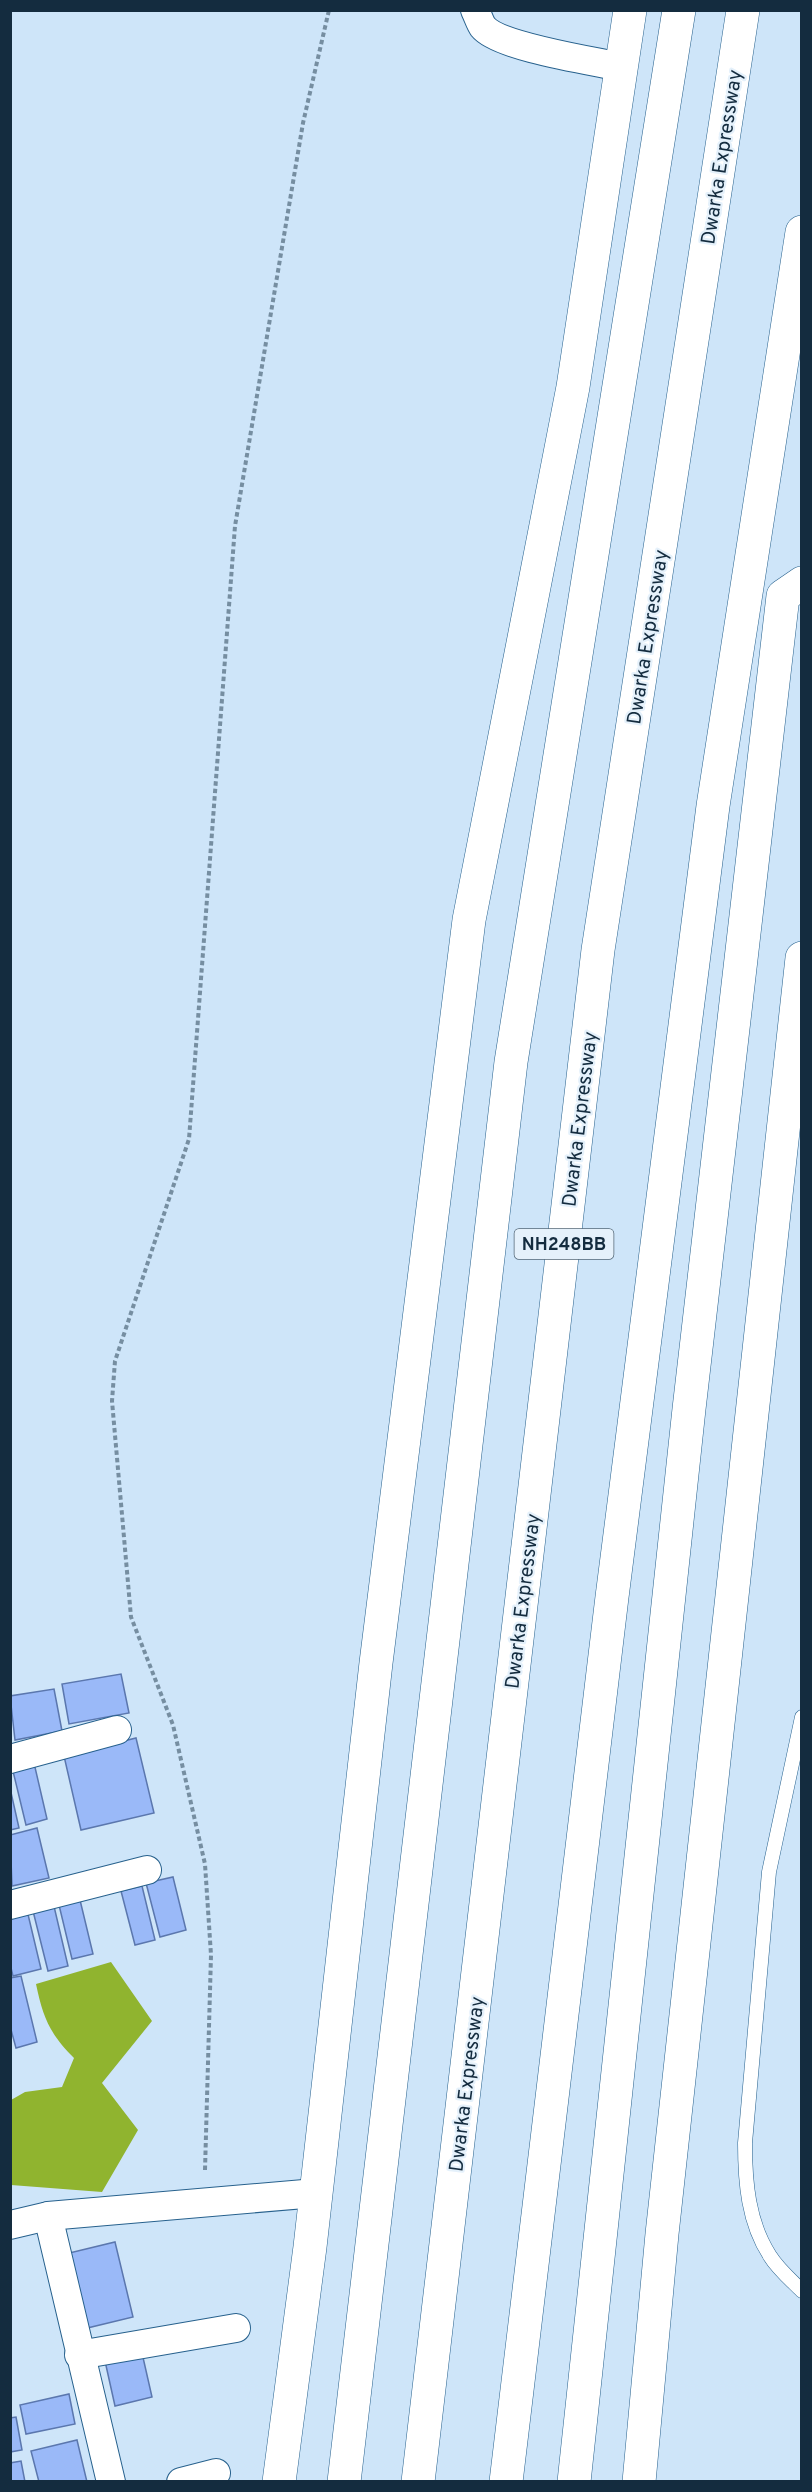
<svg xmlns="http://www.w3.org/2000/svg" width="812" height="2492" font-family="Overpass,sans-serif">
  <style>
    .water { fill: #90b42f }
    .building { fill: #9ab9f8; stroke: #5b77ae; stroke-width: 1.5 }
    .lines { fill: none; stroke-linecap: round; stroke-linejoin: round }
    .service-casing { stroke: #27618d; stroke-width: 15 }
    .minor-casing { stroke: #27618d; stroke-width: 30 }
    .tertiary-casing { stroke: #27618d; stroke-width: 34 }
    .secondary-casing { stroke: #27618d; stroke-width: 34 }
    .trunk-casing { stroke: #27618d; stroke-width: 34 }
    .path { stroke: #768ea1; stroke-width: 4; stroke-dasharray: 4.5 3; stroke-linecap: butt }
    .service { stroke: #fff; stroke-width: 14 }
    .minor { stroke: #fff; stroke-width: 28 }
    .tertiary { stroke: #fff; stroke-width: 33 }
    .secondary { stroke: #fff; stroke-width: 33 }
    .trunk { stroke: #fff; stroke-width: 33 }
    .labels { text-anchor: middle; stroke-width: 4.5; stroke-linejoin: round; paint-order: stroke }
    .shield { fill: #e5f1fb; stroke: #536777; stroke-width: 1.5 }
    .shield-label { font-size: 18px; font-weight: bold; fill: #142c3f }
    .street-label { font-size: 20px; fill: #142c3f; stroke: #e5f1fb }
  </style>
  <rect width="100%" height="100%" fill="#cee5f9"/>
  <!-- water -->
  <path class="water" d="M111,1962L152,2021L102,2083L138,2130L102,2192L11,2185V2100L25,2092L62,2087L74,2058C50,2034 43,2018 36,1984Z"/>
  <!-- building -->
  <g class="building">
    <polygon points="121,1674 129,1713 69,1724 62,1684"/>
    <polygon points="54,1689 62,1731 15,1740 10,1696"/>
    <polygon points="136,1738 154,1813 81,1830 64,1756"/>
    <polygon points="34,1763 47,1819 26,1825 12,1767"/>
    <polygon points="10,1788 19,1828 10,1830"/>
    <polygon points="37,1828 49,1878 12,1886 10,1835"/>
    <polygon points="173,1877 186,1930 160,1937 146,1883"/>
    <polygon points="142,1886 155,1940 135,1945 121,1891"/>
    <polygon points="80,1900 93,1954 72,1959 59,1905"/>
    <polygon points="53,1902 68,1966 48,1971 32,1907"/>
    <polygon points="26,1906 41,1969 13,1976 10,1964 10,1910"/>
    <polygon points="21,1976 37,2042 16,2048 10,2026 10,1978"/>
    <polygon points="115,2242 133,2317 79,2330 61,2255"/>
    <polygon points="142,2353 152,2397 115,2406 105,2361"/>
    <polygon points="69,2394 75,2424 26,2434 20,2405"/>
    <polygon points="16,2417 22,2450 10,2452 10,2418"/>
    <polygon points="77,2440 87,2482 39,2482 31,2451"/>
    <polygon points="21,2461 25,2482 10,2482 10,2463"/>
  </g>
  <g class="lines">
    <defs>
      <path id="service" d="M802,1717L769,1872L745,2143C745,2182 748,2222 770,2256C778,2269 791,2280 802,2291"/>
      <g id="minor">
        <path d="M475,10C478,16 480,23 483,27C499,47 594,61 621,67"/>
        <polyline points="10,1759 117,1730"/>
        <polyline points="10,1905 147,1870"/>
        <polyline points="48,2216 111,2482"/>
        <polyline points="10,2225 48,2216 316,2193"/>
        <polyline points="79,2355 236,2328"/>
        <polyline points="181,2482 216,2473"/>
      </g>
      <g id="tertiary">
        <polyline points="279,2482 310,2247 376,1663 469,920 573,387 630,10"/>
        <polyline points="639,2482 662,2234 802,958"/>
      </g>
      <g id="secondary">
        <polyline points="344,2482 511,1062 679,10"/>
        <polyline points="574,2482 689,1409 783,596 802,583"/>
      </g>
      <g id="trunk">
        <polyline points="418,2482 598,950 743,10"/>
        <polyline points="506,2482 612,1597 713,806 802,232"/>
      </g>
    </defs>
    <!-- service casing -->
    <use href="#service" class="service-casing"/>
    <!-- minor casing -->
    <use href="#minor" class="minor-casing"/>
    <!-- tertiary casing -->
    <use href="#tertiary" class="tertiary-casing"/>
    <!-- secondary casing -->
    <use href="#secondary" class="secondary-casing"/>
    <!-- trunk casing -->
    <use href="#trunk" class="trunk-casing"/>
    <!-- path -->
    <polyline class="path" points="205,2170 211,1955 205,1864 173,1725 131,1617 112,1401 115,1361 189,1139 235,526 303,123 329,10"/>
    <!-- service -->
    <use href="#service" class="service"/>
    <!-- minor -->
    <use href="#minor" class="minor"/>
    <!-- tertiary -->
    <use href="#tertiary" class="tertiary"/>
    <!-- secondary -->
    <use href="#secondary" class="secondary"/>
    <!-- trunk -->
    <use href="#trunk" class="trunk"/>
  </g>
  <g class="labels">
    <!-- shield labels -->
    <rect class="shield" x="514.5" y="1229" width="99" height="30" rx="4.5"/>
    <g class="shield-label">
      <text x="564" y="1250">NH248BB</text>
    </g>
    <!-- street labels -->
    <g class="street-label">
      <text transform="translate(721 157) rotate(-81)" y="7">Dwarka Expressway</text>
      <text transform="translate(647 637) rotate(-81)" y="7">Dwarka Expressway</text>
      <text transform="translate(579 1119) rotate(-83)" y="7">Dwarka Expressway</text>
      <text transform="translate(522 1601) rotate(-83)" y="7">Dwarka Expressway</text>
      <text transform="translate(466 2084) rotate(-83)" y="7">Dwarka Expressway</text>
    </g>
  </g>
  <!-- border -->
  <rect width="812" height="2492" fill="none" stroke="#142c3f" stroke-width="24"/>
</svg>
